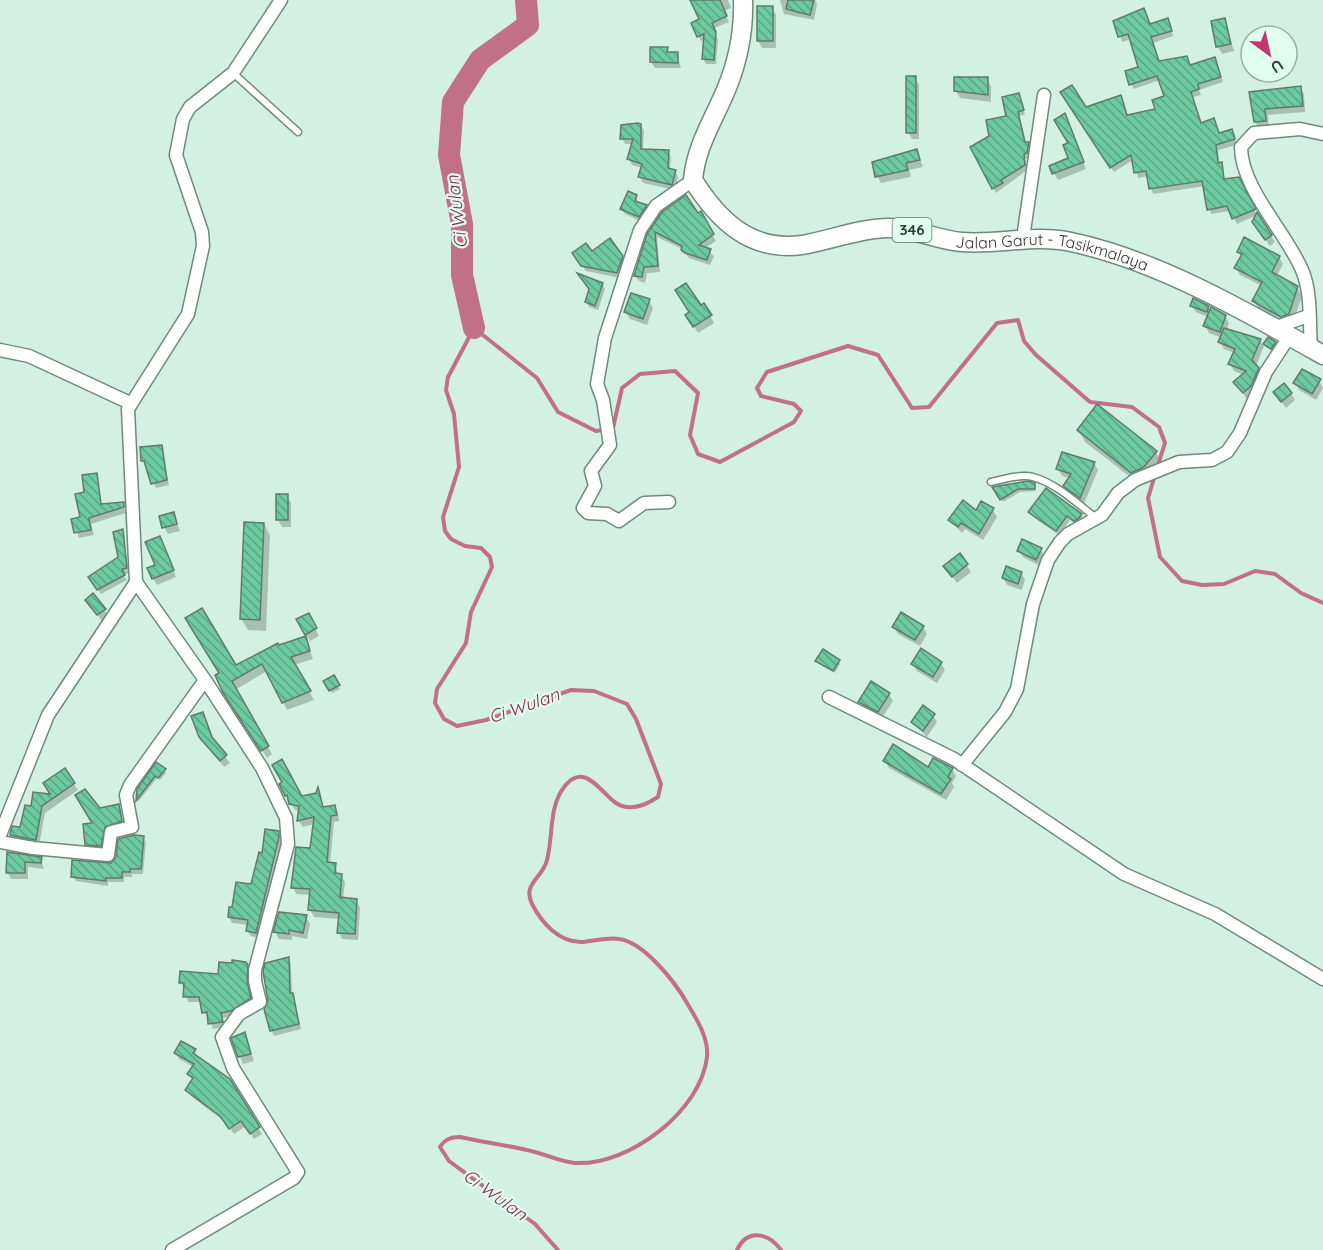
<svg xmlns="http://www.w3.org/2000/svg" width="1323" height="1250" font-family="Quicksand,sans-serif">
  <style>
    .shadow { fill: #0003 }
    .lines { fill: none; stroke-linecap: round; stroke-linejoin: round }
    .stream { stroke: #c26f89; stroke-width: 4 }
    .river { stroke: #c26f89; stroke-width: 22 }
    .building { fill: url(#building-back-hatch); stroke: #607b6e; stroke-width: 1.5 }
    .lane-casing { stroke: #6f8a7d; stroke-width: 9 }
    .street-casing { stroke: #6f8a7d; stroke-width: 15 }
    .primary-casing { stroke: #6f8a7d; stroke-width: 21 }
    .lane { stroke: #fff; stroke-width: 6 }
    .street { stroke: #fff; stroke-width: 12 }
    .primary { stroke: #fff; stroke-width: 18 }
    .labels { text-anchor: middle; stroke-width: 4.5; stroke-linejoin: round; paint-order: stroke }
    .shield { fill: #e0feef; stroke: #63756c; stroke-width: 1.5 }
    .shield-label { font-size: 15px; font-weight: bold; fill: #2e3a34 }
    .street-label { font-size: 16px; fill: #2e3a34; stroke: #e0feef }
    .water-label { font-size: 18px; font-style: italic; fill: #8d2950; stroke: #e0feef }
  </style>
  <defs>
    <pattern id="building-back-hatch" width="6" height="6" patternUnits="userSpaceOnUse" patternTransform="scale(1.5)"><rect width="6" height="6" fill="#6ccaa1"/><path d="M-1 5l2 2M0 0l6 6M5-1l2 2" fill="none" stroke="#59a584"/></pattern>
  </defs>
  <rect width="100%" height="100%" fill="#d3f1e2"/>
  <!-- shadow -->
  <g class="shadow">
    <polygon points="692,0 728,0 731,8 724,11 729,22 714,28 718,40 716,64 706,64 703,59 705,40 701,41 693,24 701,20"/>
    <polygon points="780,0 815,0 817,4 814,20 784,14"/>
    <polygon points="772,8 776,15 776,48 762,48 758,41"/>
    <polygon points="1224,19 1234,51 1222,54 1218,47"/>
    <polygon points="1170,25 1173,36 1153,43 1159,62 1187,57 1191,67 1217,64 1223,82 1199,90 1201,95 1193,97 1201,124 1214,120 1219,134 1234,136 1237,145 1218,150 1220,164 1225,181 1238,178 1257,215 1237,224 1230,211 1211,214 1205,186 1153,194 1148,176 1138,178 1133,160 1114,172 1062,93 1085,109 1123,102 1128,117 1157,110 1166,97 1160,80 1134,89 1131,84 1140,68 1131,39 1122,42 1120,36 1150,26"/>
    <polygon points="667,49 669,54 677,54 681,68 655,68 651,62"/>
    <polygon points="915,78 919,85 919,139 912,139 908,132"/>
    <polygon points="987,79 991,86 991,102 960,98 956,91"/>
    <polygon points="1300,87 1304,94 1305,112 1268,115 1269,127 1259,128 1255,122 1251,93"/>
    <polygon points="1019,94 1025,115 1019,116 1026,144 1030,148 1029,157 1025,159 1027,170 996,193 972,148 991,137 1008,117"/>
    <polygon points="1065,115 1086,169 1058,180 1054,173 1070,159 1071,144"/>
    <polygon points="641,125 644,131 643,151 668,152 671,157 670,170 675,171 678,177 675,190 643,183 640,177 643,168 632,165 629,159 633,144 625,144 622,138"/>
    <polygon points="917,151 923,167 909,170 911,177 881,183 877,176"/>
    <polygon points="636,196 638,204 646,206 649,212 642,222 625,214 622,209"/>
    <polygon points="700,213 716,241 705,248 714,256 710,265 689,258 682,249 657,237 660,272 647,273 645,283 639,281 635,276 649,234"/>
    <polygon points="1258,230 1271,235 1275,242 1270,246"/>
    <polygon points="1238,252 1279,257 1283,264 1277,276 1297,287 1302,297 1293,321 1286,323 1258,308 1254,301 1262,286 1240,275 1236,268 1242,257"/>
    <polygon points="592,253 622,257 625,263 620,278 586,271 577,259"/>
    <polygon points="602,284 605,289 598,310 589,307 586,302 590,290"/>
    <polygon points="649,301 653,308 647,325 630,319 626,312"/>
    <polygon points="704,305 714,323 698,333 687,315"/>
    <polygon points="1192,305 1208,307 1210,311 1225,316 1229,323 1227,330 1260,340 1263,346 1265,344 1256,366 1261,375 1254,393 1247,399 1235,382 1244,375 1234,371 1230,364 1235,353 1224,349 1220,342 1222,338 1209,333 1205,325 1208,317 1196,312"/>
    <polygon points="1275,343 1279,350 1275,355 1265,344"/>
    <polygon points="1319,381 1323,388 1316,400 1299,390 1295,383"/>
    <polygon points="1291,393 1295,400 1286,408 1279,399"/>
    <polygon points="1079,431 1156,452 1162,463 1138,483 1085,442"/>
    <polygon points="161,447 169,485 156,488 143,461"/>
    <polygon points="1094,463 1098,470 1084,504 1069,493 1065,486 1070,478 1062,476 1058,469"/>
    <polygon points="96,475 102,506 123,504 126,513 91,524 94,535 79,538 73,520 81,518"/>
    <polygon points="1034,485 1036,491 1020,492 1003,502 995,488"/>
    <polygon points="287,496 291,503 291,527 282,527 278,520"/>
    <polygon points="993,510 997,517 983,540 965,529 962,533 950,520"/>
    <polygon points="1030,512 1081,515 1084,520 1077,526 1070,520 1059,535 1033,517"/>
    <polygon points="173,513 180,531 168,534 164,527"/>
    <polygon points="264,524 270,535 266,631 248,630 241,619"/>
    <polygon points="122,531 129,573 123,575 127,580 101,594 93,583 120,558"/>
    <polygon points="163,545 176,577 157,585 153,578"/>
    <polygon points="1040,549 1045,557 1040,566 1023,557 1019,550"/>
    <polygon points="960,555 971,572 957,583 945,567"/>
    <polygon points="1021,573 1025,580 1022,590 1007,585 1003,578"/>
    <polygon points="86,600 104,609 108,616 102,621"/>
    <polygon points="308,615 319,636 310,641 298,620"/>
    <polygon points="894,627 923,627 927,634 920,646 898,634"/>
    <polygon points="305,638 313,659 294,665 314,700 287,710 267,671 235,690 272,754 267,758 225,693 235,667 278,646"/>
    <polygon points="817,661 839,661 840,664 835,673"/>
    <polygon points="941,663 945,670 937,683 917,671 913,664"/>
    <polygon points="333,677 340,689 332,693 325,681"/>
    <polygon points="889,694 893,701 882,718 864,709 860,702"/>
    <polygon points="933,715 937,722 927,737 913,723"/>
    <polygon points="201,737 214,742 230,763 224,767"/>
    <polygon points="885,761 952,769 956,776 952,783 954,787 946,800 889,768"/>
    <polygon points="157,764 166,773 160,780 157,778 138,802 139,790"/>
    <polygon points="65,770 78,790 45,813 39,846 15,842 11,835 21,829 32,808 53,796"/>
    <polygon points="281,785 302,798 317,794 318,791 324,808 334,806 338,813 339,821 334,822 330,864 335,864 338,875 341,875 345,882 343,899 356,901 360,907 358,940 342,939 339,932 340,919 314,917 310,910 311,895 296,894 293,887 312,850 314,824 303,827 299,821 300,811 295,810"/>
    <polygon points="119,806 125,827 107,833 104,852 90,850 87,844 99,810"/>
    <polygon points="278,832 282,843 271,893 268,892 259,938 251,936 247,931 249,925 232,923 229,917 253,885"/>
    <polygon points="143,838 146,843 143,874 132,874 132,877 124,877 124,882 108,882 108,886 76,881 73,876 111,864"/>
    <polygon points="8,854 41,859 44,869 28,867 28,879 11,879 8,873"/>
    <polygon points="306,917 310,924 307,939 292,936 292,940 279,939 275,932"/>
    <polygon points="288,959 291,964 292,993 301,1029 274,1036 271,1030"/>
    <polygon points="245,963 250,972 249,988 253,1004 234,1016 223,1018 225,1027 213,1029 209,1018 204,1013 202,1002 188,1002 185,988 180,983 219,975"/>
    <polygon points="244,1034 254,1061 243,1064 233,1039"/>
    <polygon points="195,1050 197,1058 229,1080 262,1134 254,1139 246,1126 234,1134 225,1122 191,1096 187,1090 193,1080 189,1074 194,1067 179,1059 176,1053"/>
  </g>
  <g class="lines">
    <!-- stream -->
    <g class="stream">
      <polyline points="1155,475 1148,498 1160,557 1182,581 1202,585 1224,584 1255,571 1275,574 1301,593 1323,603"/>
      <path d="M558,1250L535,1224L449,1161L440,1147C445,1139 451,1137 460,1137C483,1142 505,1145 527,1150C543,1153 560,1162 575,1163C629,1166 701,1111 707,1057C709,1038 696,1018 687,1003C675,982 644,942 619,939C608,937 595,941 583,942C559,943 542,923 532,904C522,883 543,878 547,860C553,837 549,810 562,790C583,758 601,793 616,803C630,812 646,805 658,797L661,784L636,719L627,704L594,691L571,690L486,720L457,726L444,719L435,703L437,689L466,643L471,612L492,567L490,557L481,548L465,546L451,539L445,531L443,517L459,467L454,414L446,390L448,377L474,328L537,378L558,412L596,431L613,428L622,388L640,374L675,371L698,393L690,435L698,454L720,462L794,422L801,411L794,404L761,396L757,388L767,372L848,346L878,355L912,408L929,407L997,323L1018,320L1024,341L1036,355L1090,402L1132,407L1159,427L1165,443L1157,468"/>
      <path d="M737,1250C747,1228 769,1233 781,1250"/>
    </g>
    <!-- river -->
    <polyline class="river" points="474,328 462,275 462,224 449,155 453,102 480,60 528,25 526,0"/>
  </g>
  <!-- building -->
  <g class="building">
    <polygon points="690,0 720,0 727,16 712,23 716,32 714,60 702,59 704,34 697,37 691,23 699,19"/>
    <polygon points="788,0 814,0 810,15 786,9"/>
    <rect x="757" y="6" width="16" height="35"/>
    <polygon points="1144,8 1150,24 1168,18 1172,31 1151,37 1159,61 1187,56 1190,65 1215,57 1221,77 1198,84 1199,89 1191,92 1201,123 1214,118 1219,133 1232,129 1235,139 1216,145 1218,163 1222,162 1224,179 1239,177 1256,209 1232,219 1227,206 1207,210 1202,181 1149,189 1146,171 1134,173 1131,155 1110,168 1060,92 1072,85 1086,107 1121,95 1127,115 1155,109 1152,100 1164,96 1157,76 1129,85 1125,71 1138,67 1128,34 1118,37 1113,21"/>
    <polygon points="1225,18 1231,44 1216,47 1211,21"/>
    <polygon points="650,47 668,47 667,52 678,52 678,63 650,62"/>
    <rect x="906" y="76" width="10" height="57"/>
    <polygon points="954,77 988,77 988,95 954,91"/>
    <polygon points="1301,86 1303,106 1265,109 1266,121 1254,122 1249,92"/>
    <polygon points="1019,93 1024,110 1018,112 1025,142 1029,142 1027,153 1024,154 1025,165 1001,180 1003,183 992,189 970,147 989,136 986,120 1006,116 1002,97"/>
    <polygon points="1065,113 1084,162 1052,174 1049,166 1068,158 1063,145 1068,143 1054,120"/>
    <polygon points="638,123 641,124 641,149 669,150 668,168 676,170 672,185 638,177 642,164 627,159 633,139 620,139 621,125"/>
    <polygon points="917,149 920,160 906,163 908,170 875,177 872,162"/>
    <polygon points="628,191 637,195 635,201 647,205 639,217 620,209"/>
    <polygon points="686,195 698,213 701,211 714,234 699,245 711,249 707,260 685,253 681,250 682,246 655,232 658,266 644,267 642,277 634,276 647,234 662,212"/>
    <polygon points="1257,212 1272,235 1265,240 1252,222"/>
    <polygon points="1244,237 1280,256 1272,272 1298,286 1289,314 1281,317 1252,301 1262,282 1234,268 1242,254 1237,252"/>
    <polygon points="610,238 623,256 617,273 581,266 572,253 586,243 592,251"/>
    <polygon points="577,273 603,283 595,306 585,302 589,289"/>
    <polygon points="686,283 701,305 704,303 712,315 693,327 685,315 689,312 675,290"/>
    <polygon points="631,293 650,299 643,319 624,312"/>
    <polygon points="1193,298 1209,306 1207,312 1190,306"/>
    <polygon points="1211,307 1226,315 1220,332 1203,326"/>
    <polygon points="1224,328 1261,339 1252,360 1259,368 1251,386 1243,393 1233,382 1246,371 1228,364 1235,349 1218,342"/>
    <polygon points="1268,337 1276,342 1271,349 1263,344"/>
    <polygon points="1302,369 1321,379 1312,394 1293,383"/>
    <polygon points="1284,383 1292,393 1281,402 1273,392"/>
    <polygon points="1097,404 1157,451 1144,467 1131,473 1077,430"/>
    <polygon points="162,445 167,480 151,484 144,461 141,461 140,447"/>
    <polygon points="1062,452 1095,462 1080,498 1063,486 1071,474 1056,469"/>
    <polygon points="97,473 101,504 124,502 124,507 89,518 91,530 74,533 71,519 80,517 75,494 84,492 82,475"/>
    <polygon points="1028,481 1035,483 1035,489 1018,489 1000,500 992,487"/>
    <polygon points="1046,488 1082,514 1079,518 1074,521 1067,516 1056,531 1028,512"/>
    <rect x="276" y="494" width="12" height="26"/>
    <polygon points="963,500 976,510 981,501 994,508 979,534 961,523 958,527 948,520"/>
    <polygon points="174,512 177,524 162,528 159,516"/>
    <polygon points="244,522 264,523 260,620 240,619"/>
    <polygon points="123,529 127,568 122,569 125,575 97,590 88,577 118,557 113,532"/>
    <polygon points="160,536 174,570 152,579 147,568 155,565 145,542"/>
    <polygon points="1022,539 1042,548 1036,560 1017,551"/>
    <polygon points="960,553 968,564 952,577 943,566"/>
    <polygon points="1006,566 1022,572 1018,584 1002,578"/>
    <polygon points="93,593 106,609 97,615 85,600"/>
    <polygon points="202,608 236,665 278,643 279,645 306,636 310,651 291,657 311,691 282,703 262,664 232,681 269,746 261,751 223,693 215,675 219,673 185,618"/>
    <polygon points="901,612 924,626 915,640 892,627"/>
    <polygon points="309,613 317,628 305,635 296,619"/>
    <polygon points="921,648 942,662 933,677 911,664"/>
    <polygon points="823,649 840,660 833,671 815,661"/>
    <polygon points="334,675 340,685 329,691 323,681"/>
    <polygon points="871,681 890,693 878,712 858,702"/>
    <polygon points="923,705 935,714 923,731 911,722"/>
    <polygon points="203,712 212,737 227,755 220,761 199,737 191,716"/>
    <polygon points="893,744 928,767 933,758 953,768 948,777 951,779 941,794 883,761"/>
    <polygon points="282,759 302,796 316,793 318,787 323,807 335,805 337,815 331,816 327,862 336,863 335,873 342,874 340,897 357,899 355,934 337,933 339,913 308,910 310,889 291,888 296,847 310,848 314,817 297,821 299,806 289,804 287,795 285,796 279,784 282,782 272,765"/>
    <polygon points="156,762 166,769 158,778 155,776 136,801 137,789"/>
    <polygon points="65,768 75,783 42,806 36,840 10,835 12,826 20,827 25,805 31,806 33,792 50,794 43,783"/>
    <polygon points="85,789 100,808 119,804 122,821 105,827 101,846 85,845 83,824 92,823 75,795"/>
    <polygon points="265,829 279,831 279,837 256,933 246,931 248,920 228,917 229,907 232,907 236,882 251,884 259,852 262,853"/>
    <polygon points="134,835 144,836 141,869 130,869 130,872 122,872 122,878 106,878 106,881 71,877 72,860 111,863 116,857 118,839"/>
    <polygon points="7,852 42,857 41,863 25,862 25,873 6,873"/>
    <polygon points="279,912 307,915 303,933 289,930 289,934 273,932"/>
    <polygon points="289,957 290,993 293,993 299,1024 270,1031 264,1009 268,1001 263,971 265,963"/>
    <polygon points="232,960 246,962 248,965 247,981 251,998 231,1011 221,1013 223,1022 208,1024 207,1012 202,1013 199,997 183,997 184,983 179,983 180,971 218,974 219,962 232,963"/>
    <polygon points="245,1032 251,1054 238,1057 231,1038"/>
    <polygon points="181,1041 196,1049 193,1053 230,1079 260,1127 250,1134 241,1121 229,1129 220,1116 185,1090 193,1078 187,1074 194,1064 174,1053"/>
  </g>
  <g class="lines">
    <defs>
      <g id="lane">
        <polyline points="233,73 298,132"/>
        <path d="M991,482C1004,479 1020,474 1033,477C1056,483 1078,504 1096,518"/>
      </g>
      <g id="street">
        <polyline points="1023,238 1044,95"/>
        <polyline points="1274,328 1308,316"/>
        <path d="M1311,348C1309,323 1312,293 1302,270C1286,232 1241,188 1241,147L1254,133L1300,129L1323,134"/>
        <polyline points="0,350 29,356 130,403"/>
        <polyline points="669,502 644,503 619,521 607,514 588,513 583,508 595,486 591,471 610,445 603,400 597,384 605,338 640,230 656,206 693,180"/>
        <polyline points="136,582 205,680 262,768 286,818 288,844 255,970 255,981 260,1002 239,1014 222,1037 233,1068 298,1172 294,1178 172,1250"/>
        <polyline points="829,697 954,759 1124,874 1215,914 1323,979"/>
        <polyline points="962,765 1005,712 1017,689 1033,604 1048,560 1060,542 1068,534 1102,515 1118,493 1135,480 1179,462 1212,460 1227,452 1240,433 1266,372 1289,337"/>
        <polyline points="0,835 48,715 136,582 128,409 188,314 203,246 202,232 176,155 183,119 190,107 233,73 281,0"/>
        <polyline points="0,842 33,848 108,855 111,832 132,827 126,795 130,785 205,680"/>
      </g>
      <g id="primary">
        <path id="s1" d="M743,0C744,31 738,61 726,90C713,121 696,146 693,180C718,220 750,252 802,245C831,240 857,229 887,228C913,227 936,240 962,242C999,245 1034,234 1071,242C1157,260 1247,312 1323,355"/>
      </g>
    </defs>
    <!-- lane casing -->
    <use href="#lane" class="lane-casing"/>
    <!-- street casing -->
    <use href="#street" class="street-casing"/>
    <!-- primary casing -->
    <use href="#primary" class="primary-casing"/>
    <!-- lane -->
    <use href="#lane" class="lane"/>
    <!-- street -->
    <use href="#street" class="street"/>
    <!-- primary -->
    <use href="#primary" class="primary"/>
  </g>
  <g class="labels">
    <!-- shield labels -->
    <rect class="shield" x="892.5" y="218" width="39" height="24" rx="4.5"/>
    <g class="shield-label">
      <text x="912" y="235">346</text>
    </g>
    <!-- street labels -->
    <g class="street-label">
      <text dy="6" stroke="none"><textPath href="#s1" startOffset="579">Jalan Garut - Tasikmalaya</textPath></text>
    </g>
    <!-- water labels -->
    <g class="water-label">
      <text transform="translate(457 212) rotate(-97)" y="6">Ci Wulan</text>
      <text transform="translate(524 706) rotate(-19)" y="6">Ci Wulan</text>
      <text transform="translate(495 1195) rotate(36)" y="6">Ci Wulan</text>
    </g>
  </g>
  <!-- north arrow -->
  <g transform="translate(1269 54) rotate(147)"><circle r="28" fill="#e0feef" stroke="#99b0a4" stroke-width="1.5"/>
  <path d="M0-4.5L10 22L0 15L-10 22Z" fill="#c2376f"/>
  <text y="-9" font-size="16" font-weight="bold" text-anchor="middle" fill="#2e3a34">U</text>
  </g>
</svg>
